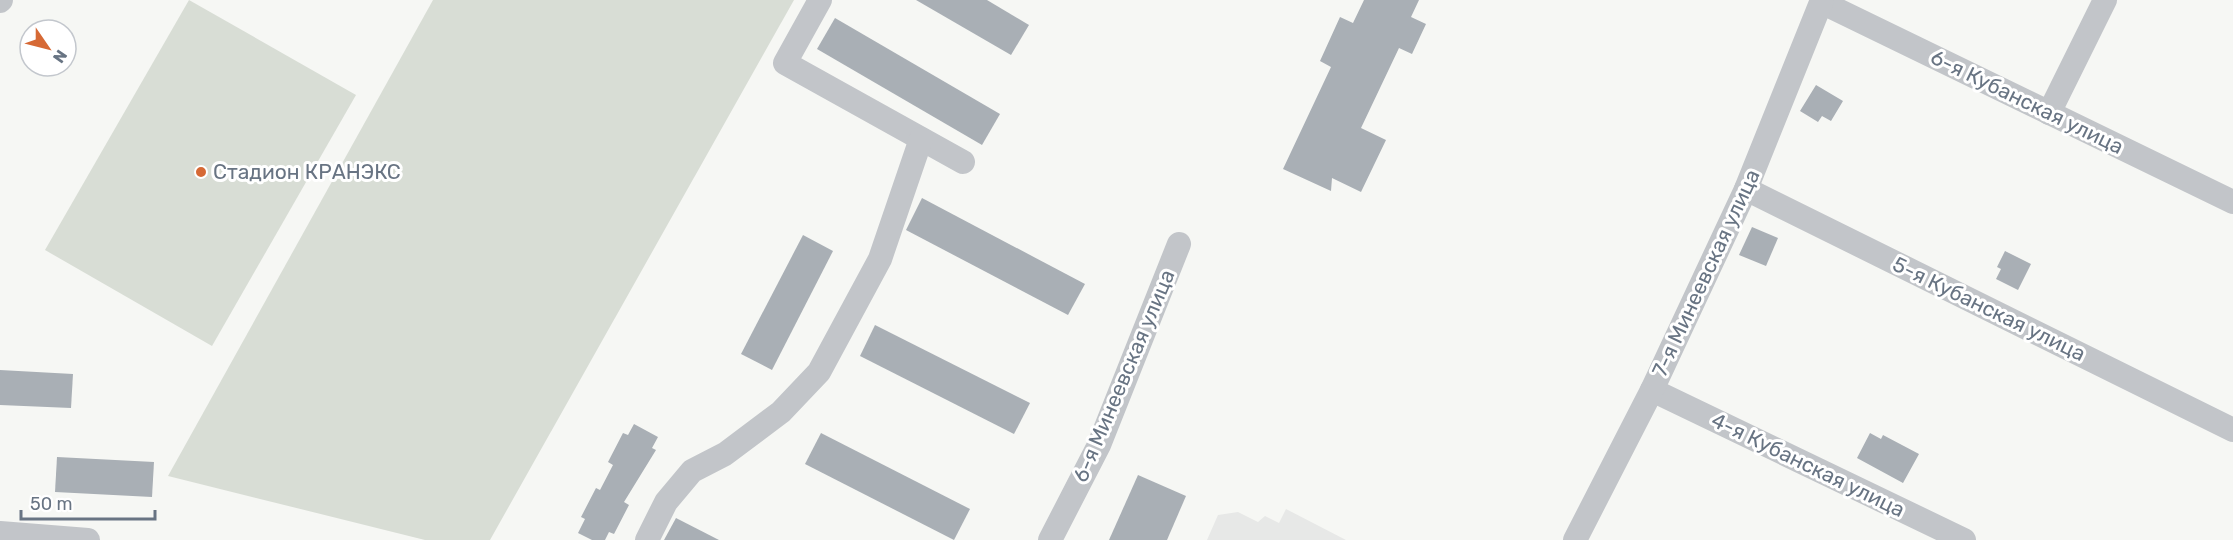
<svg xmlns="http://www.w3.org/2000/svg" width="2233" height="540" font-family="Rubik,sans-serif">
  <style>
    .built { fill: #e7e8e7 }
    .green { fill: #d8ddd5 }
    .building { fill: #a9afb5 }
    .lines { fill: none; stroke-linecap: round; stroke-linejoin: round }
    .minor { stroke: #c2c5c9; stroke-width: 24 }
    .poi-dot { fill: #d66935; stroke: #fff; stroke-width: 2 }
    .labels { text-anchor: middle; stroke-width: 6; stroke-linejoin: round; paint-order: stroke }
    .street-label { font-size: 21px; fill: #687483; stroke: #fff }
    .poi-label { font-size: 21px; fill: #687483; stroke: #fff; text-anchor: start }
  </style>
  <rect width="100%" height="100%" fill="#f6f7f4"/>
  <!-- built -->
  <polygon class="built" points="1286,509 1346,540 1207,540 1218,515 1238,512 1258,522 1265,516 1279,523"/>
  <!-- green -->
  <g class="green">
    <polygon points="189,0 356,95 212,346 45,250"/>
    <polygon points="433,0 794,0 490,540 425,540 168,476"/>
  </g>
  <!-- building -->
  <g class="building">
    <polygon points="916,0 987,0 1029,25 1011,55"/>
    <polygon points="1364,0 1419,0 1411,17 1426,24 1412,54 1399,48 1361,128 1386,140 1361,192 1332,178 1331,191 1283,169 1331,67 1320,61 1340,17 1353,23"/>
    <polygon points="835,18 1000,114 982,145 817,49"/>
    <polygon points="1816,85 1843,101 1831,121 1822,116 1818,122 1800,111"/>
    <polygon points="922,198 1085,284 1068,315 906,230"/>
    <polygon points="1752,227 1778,238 1766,266 1739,255"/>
    <polygon points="803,235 833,251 772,370 741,354"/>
    <polygon points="2005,251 2031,264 2018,290 1996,279 2001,269 1997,267"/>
    <polygon points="875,325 1030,403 1014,434 860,356"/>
    <polygon points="0,370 73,374 71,408 0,405"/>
    <polygon points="634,424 658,437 652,448 656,450 624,502 629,505 614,534 609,532 605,540 592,540 578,533 585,519 581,517 596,488 600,490 613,465 608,462 623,433 628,435"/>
    <polygon points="821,433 970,509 954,540 805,464"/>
    <polygon points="1870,433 1881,439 1883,435 1919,454 1903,483 1857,458"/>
    <polygon points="57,457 154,462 152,497 55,492"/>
    <polygon points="1138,475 1186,496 1167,540 1109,540"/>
    <polygon points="676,518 719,540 664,540"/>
  </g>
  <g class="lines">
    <!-- minor -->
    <g class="minor">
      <polyline points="820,0 785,63 963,162"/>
      <polyline points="0,1 1,0"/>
      <polyline points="1821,2 2233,202"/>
      <polyline points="2049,113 2105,0"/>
      <polyline points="1746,189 2233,430"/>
      <polyline points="1652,390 1964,540"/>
      <polyline points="0,533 88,540"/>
      <polyline points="647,540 666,502 692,471 725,454 781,412 819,372 880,259 921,139"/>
      <polyline points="1050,540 1099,445 1179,244"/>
      <polyline points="1575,540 1652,390 1746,189 1822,0"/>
    </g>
  </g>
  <!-- markers -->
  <circle class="poi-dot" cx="201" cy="172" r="6"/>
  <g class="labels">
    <!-- street labels -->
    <g class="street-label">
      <text transform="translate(2027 102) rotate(26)" y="7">6-я Кубанская улица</text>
      <text transform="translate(1706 273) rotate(-65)" y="7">7-я Минеевская улица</text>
      <text transform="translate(1989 309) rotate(26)" y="7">5-я Кубанская улица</text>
      <text transform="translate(1124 376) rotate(-67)" y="7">6-я Минеевская улица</text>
      <text transform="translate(1808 465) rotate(26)" y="7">4-я Кубанская улица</text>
    </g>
    <!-- poi labels -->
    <g class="poi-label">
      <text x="213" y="179">Стадион КРАНЭКС</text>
    </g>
  </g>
  <!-- north arrow -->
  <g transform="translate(48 48) rotate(125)"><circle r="28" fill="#ffffff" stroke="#c3c7cd" stroke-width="1.5"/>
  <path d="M0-4.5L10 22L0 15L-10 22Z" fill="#d66935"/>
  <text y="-9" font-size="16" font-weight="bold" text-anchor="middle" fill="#687483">N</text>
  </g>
  <!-- scale -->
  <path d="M21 510v9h134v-9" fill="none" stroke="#687483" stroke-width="3"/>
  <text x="30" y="510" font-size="18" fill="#687483" stroke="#ffffff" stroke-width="4.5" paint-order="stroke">50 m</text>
</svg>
